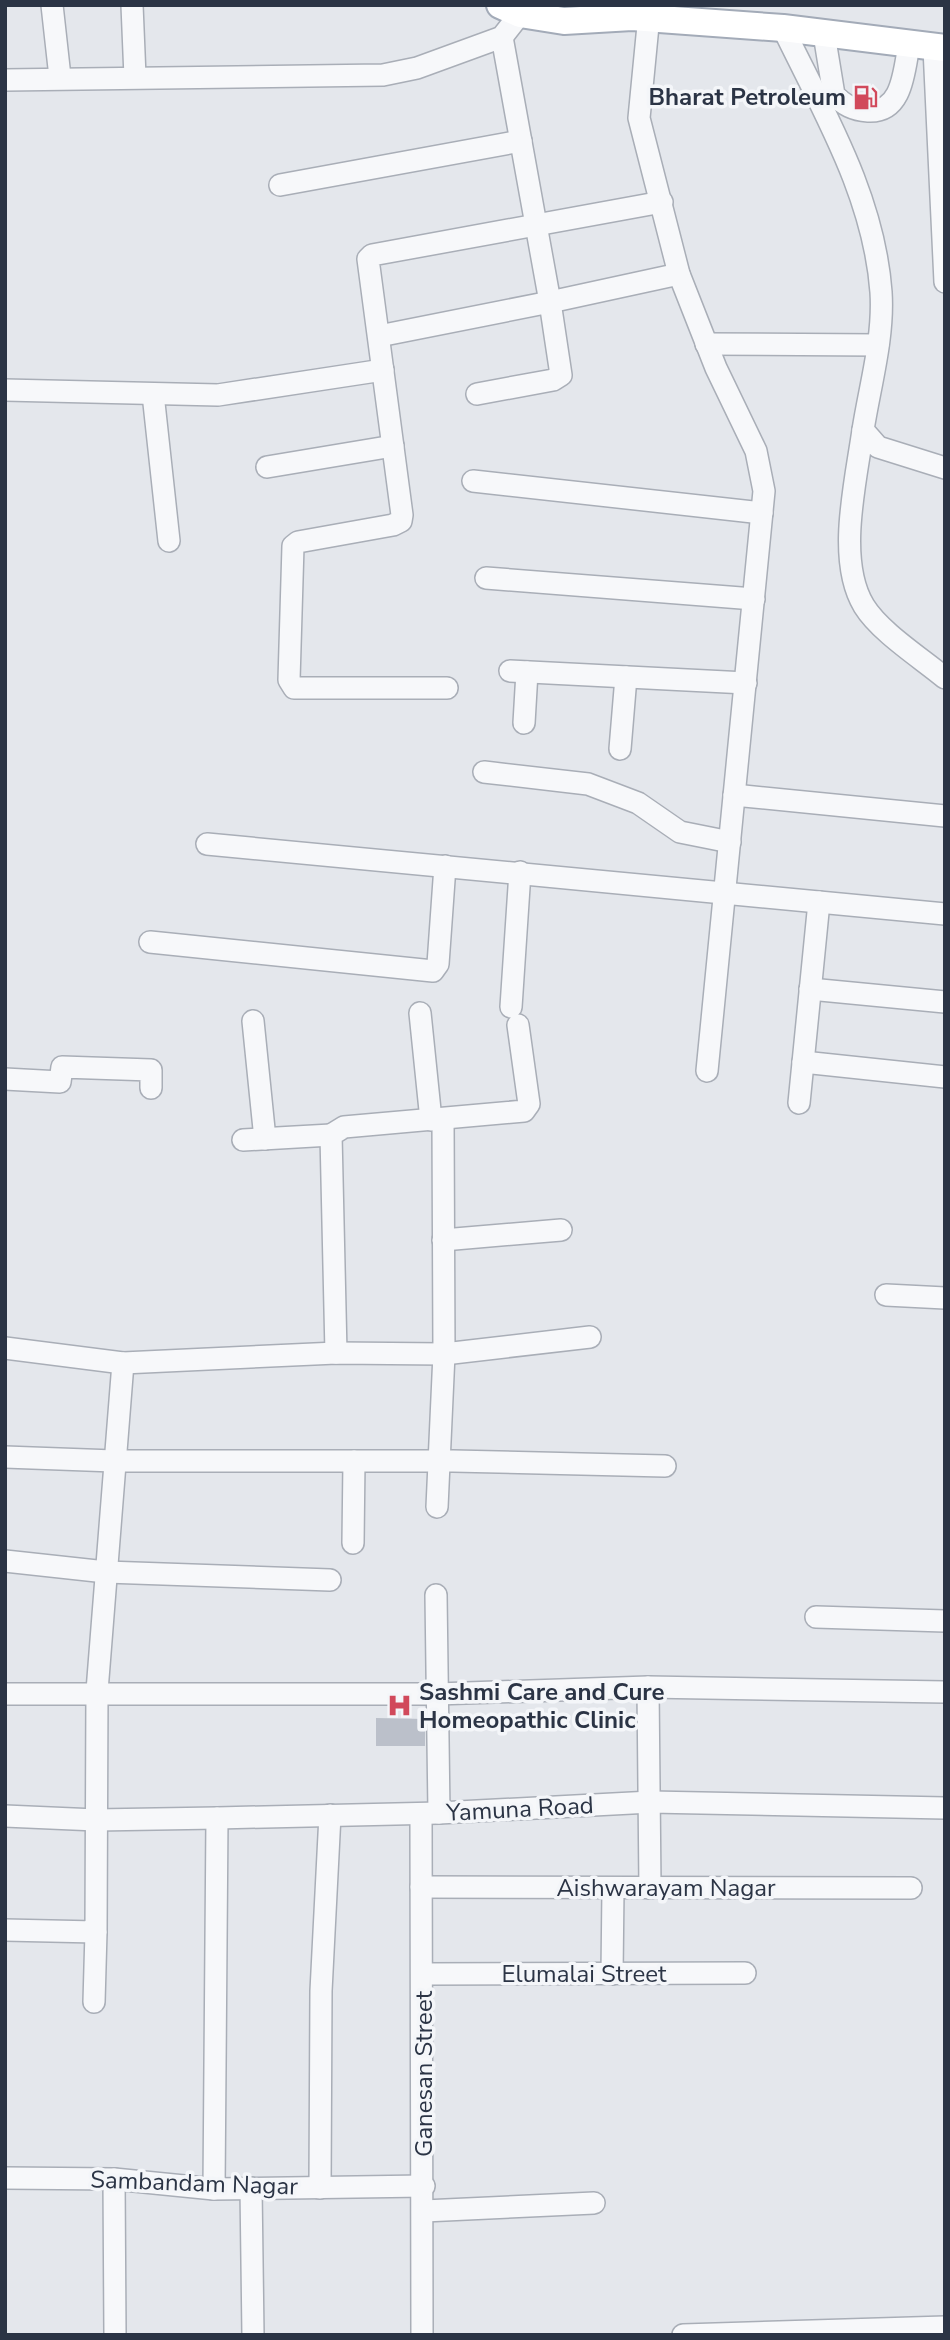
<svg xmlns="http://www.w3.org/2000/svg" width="950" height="2340" font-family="'Nunito Sans',sans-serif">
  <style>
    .building { fill: #bbc0ca }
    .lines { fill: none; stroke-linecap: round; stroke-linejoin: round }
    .minor-casing { stroke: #a9aeb7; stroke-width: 24 }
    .major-casing { stroke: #a3abb8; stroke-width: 30 }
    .minor { stroke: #f7f8fa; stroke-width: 21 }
    .major { stroke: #fff; stroke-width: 26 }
    .labels { text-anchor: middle; stroke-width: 7; stroke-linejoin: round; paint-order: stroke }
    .poi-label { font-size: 24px; font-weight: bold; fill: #2b3445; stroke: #f4f6f9; text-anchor: end }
    .street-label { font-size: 24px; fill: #2b3445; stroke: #f4f6f9 }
  </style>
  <rect width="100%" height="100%" fill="#e4e7ec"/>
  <!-- building -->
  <polygon class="building" points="376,1718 425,1719 425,1746 376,1746"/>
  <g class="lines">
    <defs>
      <g id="minor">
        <polyline points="52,5 60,77"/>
        <polyline points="132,5 135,77"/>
        <polyline points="650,5 639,118 679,274 716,368 756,451 764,491 707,1071"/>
        <path d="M783,28C824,113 874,196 881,292C884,338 870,385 863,430L878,447L945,468"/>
        <path d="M824,34L834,95C844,105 853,110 868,111C903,113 904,70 909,45"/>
        <polyline points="502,37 550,302 679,274"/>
        <polyline points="934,48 945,282"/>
        <polyline points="5,80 383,75 417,68 502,37 520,14"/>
        <polyline points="280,185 521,141"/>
        <polyline points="379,336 550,302 561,375 553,380 477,394"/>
        <polyline points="706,344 878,345"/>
        <polyline points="5,390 218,395 383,370"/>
        <polyline points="153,394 169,541"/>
        <path d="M863,430C856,481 836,560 864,606C880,632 921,658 945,678"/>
        <polyline points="267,467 393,446"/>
        <polyline points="473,481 762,513"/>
        <polyline points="486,578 754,599"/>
        <polyline points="510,671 746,683"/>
        <polyline points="447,688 294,688 289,680 293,546 298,542 393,525 401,521 402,515 368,259 372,255 662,202"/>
        <polyline points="524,723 527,672"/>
        <polyline points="620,749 626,677"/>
        <polyline points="484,772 588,784 638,803 680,832 730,842"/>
        <polyline points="734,795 945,816"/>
        <polyline points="207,844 945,914"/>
        <polyline points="150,942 433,971 438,964 445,866"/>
        <polyline points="810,989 945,1002"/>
        <polyline points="511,1007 520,872"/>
        <polyline points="420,1013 431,1120"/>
        <polyline points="253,1021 265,1139"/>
        <polyline points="803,1062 945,1077"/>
        <polyline points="5,1079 60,1082 62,1067 151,1070 151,1088"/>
        <polyline points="799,1103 819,902"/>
        <polyline points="243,1140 331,1135"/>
        <polyline points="443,1240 561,1230"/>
        <polyline points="886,1295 945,1298"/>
        <polyline points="5,1348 123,1363 336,1353 444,1354 590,1337"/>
        <polyline points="336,1353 331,1135 344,1127 524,1111 529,1104 518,1025"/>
        <polyline points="5,1457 114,1461 453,1461 665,1466"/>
        <polyline points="437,1507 444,1354 443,1119"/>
        <polyline points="353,1543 354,1461"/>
        <polyline points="5,1561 106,1572 330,1580"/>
        <polyline points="436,1595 439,1813"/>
        <polyline points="816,1617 945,1621"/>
        <polyline points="648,1687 650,1888"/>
        <polyline points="5,1694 437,1694 648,1687 945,1692"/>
        <polyline points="421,1814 422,2335"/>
        <polyline points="5,1816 96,1820 217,1818 439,1813 651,1802 945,1808"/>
        <polyline points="421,1887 911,1888"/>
        <polyline points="5,1930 96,1932 97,1691 123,1363"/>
        <polyline points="423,1974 745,1973"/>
        <polyline points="612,1974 613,1889"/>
        <polyline points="94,2002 96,1932"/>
        <polyline points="5,2178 114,2179 214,2189 424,2186"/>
        <polyline points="114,2179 115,2335"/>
        <polyline points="251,2188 253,2335"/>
        <polyline points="320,2188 321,1991 330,1815"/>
        <polyline points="214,2189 217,1818"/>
        <polyline points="424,2211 594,2203"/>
        <polyline points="683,2335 945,2327"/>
      </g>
      <polyline id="major" points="500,5 520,14 564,21 632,17 783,28 945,48"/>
    </defs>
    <!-- minor casing -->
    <use href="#minor" class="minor-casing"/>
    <!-- major casing -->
    <use href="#major" class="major-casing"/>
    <!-- minor -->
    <use href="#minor" class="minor"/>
    <!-- major -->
    <use href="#major" class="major"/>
  </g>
  <!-- icons -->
  <defs>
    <symbol id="fuel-bare" viewBox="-9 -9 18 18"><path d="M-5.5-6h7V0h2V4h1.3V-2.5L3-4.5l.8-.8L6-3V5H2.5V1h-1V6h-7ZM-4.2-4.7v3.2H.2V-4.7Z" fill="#d1495b" stroke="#f4f6f9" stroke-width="2.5" paint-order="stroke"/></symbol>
    <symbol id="hospital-bare" viewBox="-9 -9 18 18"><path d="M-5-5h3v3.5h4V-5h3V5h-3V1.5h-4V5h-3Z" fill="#d1495b" stroke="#f4f6f9" stroke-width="2.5" paint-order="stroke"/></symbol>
  </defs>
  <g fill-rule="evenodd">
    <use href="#fuel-bare" x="848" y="80" width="35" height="35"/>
    <use href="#hospital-bare" x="382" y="1688" width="35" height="35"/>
  </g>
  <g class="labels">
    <!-- poi labels -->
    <g class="poi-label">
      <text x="846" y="105">Bharat Petroleum</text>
      <text x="419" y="1700" text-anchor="start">Sashmi Care and Cure<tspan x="419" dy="28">Homeopathic Clinic</tspan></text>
    </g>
    <!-- street labels -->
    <g class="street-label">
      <text transform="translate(520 1809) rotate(-3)" y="8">Yamuna Road</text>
      <text x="666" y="1896">Aishwarayam Nagar</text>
      <text x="584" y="1982">Elumalai Street</text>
      <text transform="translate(424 2074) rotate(-90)" y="8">Ganesan Street</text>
      <text transform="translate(194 2183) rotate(2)" y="8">Sambandam Nagar</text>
    </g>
  </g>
  <!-- border -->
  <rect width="950" height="2340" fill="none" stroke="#2b3445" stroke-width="14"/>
</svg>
